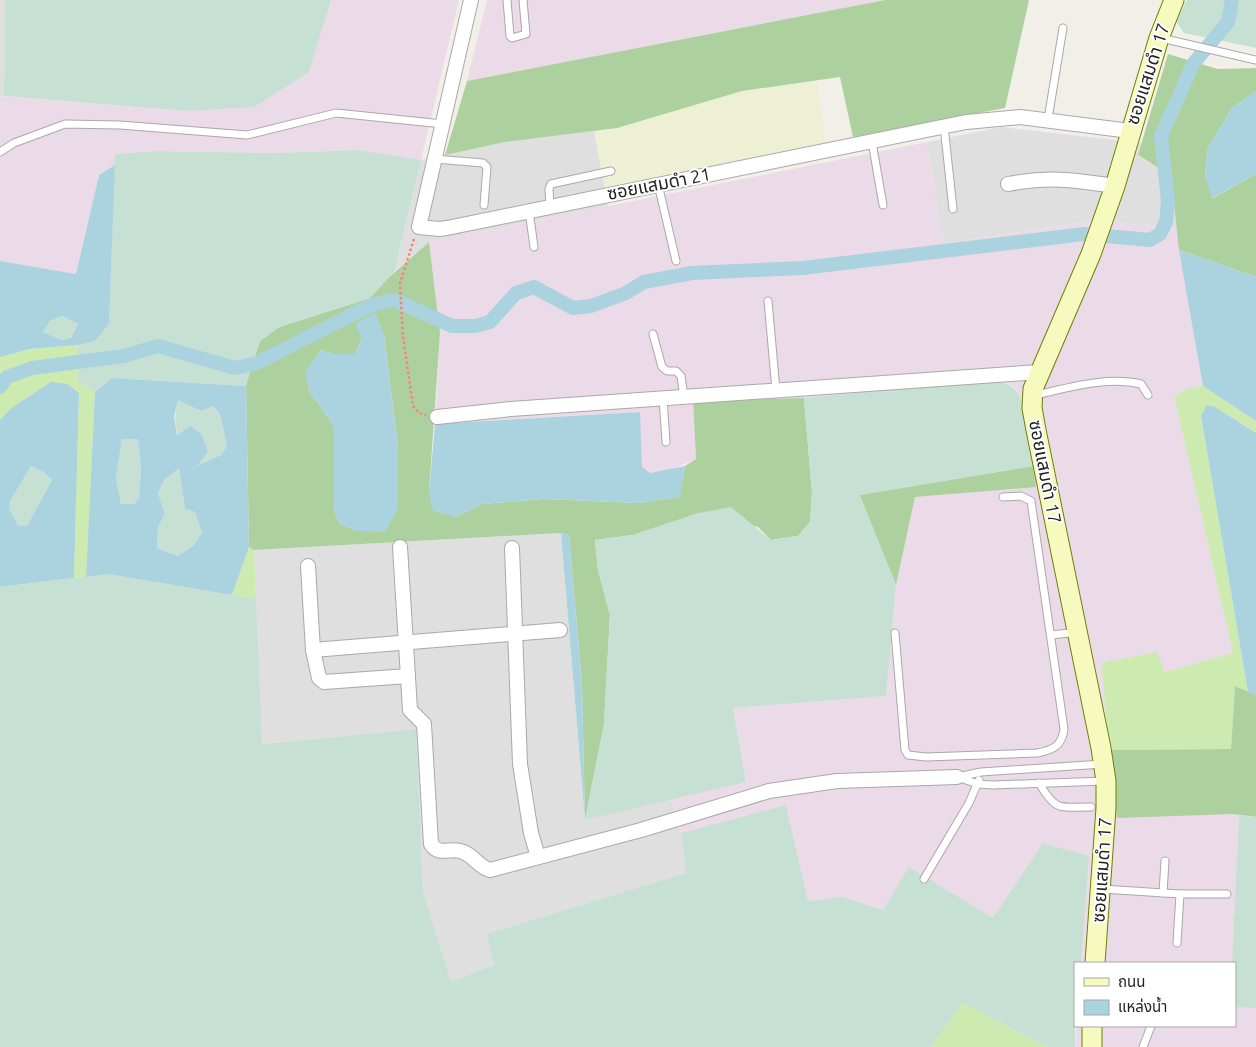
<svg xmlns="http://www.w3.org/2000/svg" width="1256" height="1047" font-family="Ubuntu,'Noto Sans Thai',sans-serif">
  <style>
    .residential { fill: #e0dfdf }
    .industrial { fill: #ebdbe8 }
    .farmland { fill: #eef0d5 }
    .grass { fill: #cdebb0 }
    .forest { fill: #add19e; fill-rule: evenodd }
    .wetland { fill: #c6e0d4 }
    .water { fill: #aad3df; fill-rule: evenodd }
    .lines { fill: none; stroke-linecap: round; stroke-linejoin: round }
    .canal { stroke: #aad3df; stroke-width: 14 }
    .lane-casing { stroke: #a9a9a9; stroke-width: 9 }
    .street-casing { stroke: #a9a9a9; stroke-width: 16 }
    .secondary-casing { stroke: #707d05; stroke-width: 21 }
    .path { stroke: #fa8072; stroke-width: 2.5; stroke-dasharray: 2.5 2.5; stroke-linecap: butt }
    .lane { stroke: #fff; stroke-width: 7 }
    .street { stroke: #fff; stroke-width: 14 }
    .secondary { stroke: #f7fabf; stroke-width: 19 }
    .labels { text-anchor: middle; stroke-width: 4; stroke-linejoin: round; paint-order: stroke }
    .street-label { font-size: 18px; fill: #222; stroke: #fff }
  </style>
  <rect width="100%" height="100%" fill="#f2efe9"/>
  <!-- residential -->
  <g class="residential">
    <polygon points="0,0 5,0 4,96 0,96"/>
    <polygon points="1001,127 1141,143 1138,156 1171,176 1177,228 1092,221 943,244 927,142"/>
    <polygon points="594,131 608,206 429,242 394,272 421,160 505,142"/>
    <polygon points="561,533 585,820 671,799 681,833 686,873 488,934 494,965 451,982 423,891 416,729 261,744 254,550"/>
  </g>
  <!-- industrial -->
  <g class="industrial">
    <polygon points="331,0 459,0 421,160 358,150 275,153 157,151 115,154 115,165 99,175 76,274 0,261 0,96 187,111 309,72"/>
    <polygon points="487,0 885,0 467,81"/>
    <polygon points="927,142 943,244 1092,221 1177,228 1203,386 1190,388 1174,396 1233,653 1164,672 1101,663 1109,750 1233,814 1239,815 1232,963 1081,963 1088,856 1044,843 993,919 910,868 883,910 845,897 808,901 786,805 681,833 671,799 746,782 733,708 886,696 896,585 915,497 1036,486 1023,408 1017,391 1008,383 994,379 804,398 693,401 696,459 670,470 650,473 642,467 639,412 435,424 440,333 429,242"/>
    <polygon points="1235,1007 1256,1008 1256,1047 1075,1047 1076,1026 1235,1026"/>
  </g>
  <!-- farmland -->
  <polygon class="farmland" points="816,81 826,143 605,188 594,131 617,128 742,91"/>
  <!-- grass -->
  <g class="grass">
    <polygon points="78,345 78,381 95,392 86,577 74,578 79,393 10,409 0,420 0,357 30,349"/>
    <polygon points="1203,386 1256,421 1256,433 1215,407 1201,416 1248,692 1235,686 1231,749 1109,750 1101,663 1157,652 1164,672 1233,653 1174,396 1190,388"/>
    <polygon points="249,547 254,550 256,599 232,595"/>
    <polygon points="963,1003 1047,1047 930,1047"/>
  </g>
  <!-- forest -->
  <g class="forest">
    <polygon points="885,0 1029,0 1005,108 853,137 840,77 742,91 617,128 505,142 445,155 467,81"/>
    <polygon points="1168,54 1218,69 1256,68 1256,91 1232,108 1208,148 1205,175 1213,198 1256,174 1256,277 1179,250 1171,176 1138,155"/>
    <path d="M429,242L440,333L429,492L455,517L482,504L544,499L639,503L679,497L685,466L696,459L693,401L804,398L812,493L810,522L798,536L771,540L758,527L699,513L633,535L595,540L598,570L610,615L604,724L585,820L582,685L569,535L561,533L254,550L249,547L246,381L260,341L279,327L370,298L386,280ZM384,335L398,446V508L357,531L339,523L334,509V426L309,391L320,350L333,354H355L362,338Z"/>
    <polygon points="1033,466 1036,487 915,497 896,585 859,495"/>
    <polygon points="1235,686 1256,695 1256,817 1233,814 1117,818 1109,750 1231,749"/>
  </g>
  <!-- wetland -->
  <g class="wetland">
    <polygon points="5,0 331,0 309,72 254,107 187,111 4,96"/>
    <polygon points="1187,0 1256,0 1256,48 1184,33 1176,21"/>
    <polygon points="358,150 421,160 394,272 370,298 279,327 260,341 246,386 112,378 95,392 78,381 78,345 95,341 109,324 115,154 157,151 275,153"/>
    <polygon points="64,316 78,324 71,338 62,340 43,332 50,321"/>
    <path d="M994,379C1002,382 1009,383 1015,390C1027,402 1030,448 1033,466L860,495L896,585L886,696L733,708L746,782L585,820L604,724L610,615L598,570L595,540L633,535L699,513L731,507L771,540L798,536L810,522L812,493L804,398Z"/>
    <path d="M178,399L200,411L213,406L220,414L227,446L221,455L196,467C181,442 170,430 178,399Z"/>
    <polygon points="122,439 138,439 141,467 139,500 134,504 121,504 116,478"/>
    <polygon points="31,466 44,472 52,480 27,526 18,525 9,509 10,501"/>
    <polygon points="179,468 185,509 195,512 202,532 194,545 178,556 157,548 158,527 165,514 158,495 164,480"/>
    <polygon points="108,574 256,599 262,744 416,729 423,891 451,982 494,965 487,934 686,873 681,833 786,805 808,901 844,897 883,910 909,867 993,918 1043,843 1089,856 1081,963 1075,963 1075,1047 1047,1047 963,1003 930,1047 0,1047 0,587"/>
    <polygon points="1239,815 1256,817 1256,1008 1235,1007 1235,963 1232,963"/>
  </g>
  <!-- water -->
  <g class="water">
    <polygon points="1256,91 1256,174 1212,198 1205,175 1208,148 1232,108"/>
    <path d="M115,165L109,324L95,341L78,345L30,349L0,357V261L76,274L99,175ZM63,316L78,324L71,338L62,340L43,332L50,321Z"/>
    <polygon points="1179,250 1256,277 1256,421 1203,386"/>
    <polygon points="375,312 384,335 398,446 398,508 385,532 357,531 339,523 334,509 334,426 309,391 305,372 321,350 333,354 355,354 362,338 355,324"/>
    <path d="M112,378L246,386L249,547L232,595L108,574L86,577L95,392ZM178,400L201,411L213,406L220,414L227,446L221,455L197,466L208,452L201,434L191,426L177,435L174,416ZM122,439H138L141,468L139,499L134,504H121L116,478ZM179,468L185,509L195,512L202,532L194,545L178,556L157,548L158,527L165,514L158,494L164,480Z"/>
    <path d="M51,382L67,384L79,393L74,578L0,587V420L10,409ZM31,466L44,472L52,480L27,526L18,525L9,509L10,501Z"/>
    <polygon points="1207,405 1215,407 1256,433 1256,695 1248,692 1201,416"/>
    <polygon points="640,412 642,467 650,473 685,466 680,497 639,503 544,499 482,504 455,517 433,511 429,492 435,424"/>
    <polygon points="561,533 569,535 582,685 585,820"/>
  </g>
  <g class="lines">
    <!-- canal -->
    <polyline class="canal" points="0,387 7,377 32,368 124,356 158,346 235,368 257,363 369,306 394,300 452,326 475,326 490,322 516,293 534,287 573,308 591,306 626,293 644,282 692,273 803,268 1084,234 1150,240 1160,234 1166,222 1168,201 1161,136 1193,64 1228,22 1232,0"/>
    <defs>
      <g id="lane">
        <polyline points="507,0 510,36 512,38 526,34 523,0"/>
        <polyline points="1161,38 1256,60"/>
        <polyline points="1048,119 1063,28"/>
        <polyline points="944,126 953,209"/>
        <polyline points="872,142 883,205"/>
        <polyline points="0,152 14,143 65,124 120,125 247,135 336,113 443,124"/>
        <polyline points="435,159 483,163 487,167 484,205"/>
        <polyline points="658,184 676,261"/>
        <polyline points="550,206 549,189 551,184 611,171"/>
        <polyline points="529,211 534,247"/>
        <polyline points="768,301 776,390"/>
        <polyline points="653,334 662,367 667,371 676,371 681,376 684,397"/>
        <path d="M1035,395C1068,388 1107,376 1141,384L1148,395"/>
        <polyline points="663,398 666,442"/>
        <path d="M895,633L905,750L908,755L926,757L1037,753C1053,750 1062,746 1064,729L1031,501L1021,496L1003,497"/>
        <polyline points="1052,635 1077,632"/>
        <polyline points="957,777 978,784 993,785 1105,781"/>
        <polyline points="958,777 981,772 1103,764"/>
        <path d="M1039,783C1056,812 1059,807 1091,807"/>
        <polyline points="924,879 969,803 979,780"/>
        <polyline points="1102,889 1180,894 1227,894"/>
        <polyline points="1163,893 1165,861"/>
        <polyline points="1177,943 1180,894"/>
        <polyline points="1143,1047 1151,1026"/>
      </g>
      <g id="street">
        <polyline points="471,0 419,227 439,229 447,228 966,122 1020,117 1130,131"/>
        <path d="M1008,184C1050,176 1074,180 1115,186"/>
        <polyline points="437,417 511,409 1039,372"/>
        <path d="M400,547L410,710L424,724L431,844C439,856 449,848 460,851C472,853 478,867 490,870L641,830L769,791L837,781L957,777"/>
        <polyline points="512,548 520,764 531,833 538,857"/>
        <polyline points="308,566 313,650 319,678 324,682 408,676"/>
        <polyline points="313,650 560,630"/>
      </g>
      <g id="secondary">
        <polyline points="1095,963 1106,808 1106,781 1101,748 1036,430 1032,408 1033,389 1091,254 1115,186 1159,38 1174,0"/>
        <polyline points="1092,1026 1092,1047"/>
      </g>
    </defs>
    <!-- lane casing -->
    <use href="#lane" class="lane-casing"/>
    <!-- street casing -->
    <use href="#street" class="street-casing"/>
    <!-- secondary casing -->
    <use href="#secondary" class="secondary-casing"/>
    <!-- path -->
    <polyline class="path" points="414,239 400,283 403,337 413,406 419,413 426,415"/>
    <!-- lane -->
    <use href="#lane" class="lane"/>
    <!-- street -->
    <use href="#street" class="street"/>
    <!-- secondary -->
    <use href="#secondary" class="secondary"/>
  </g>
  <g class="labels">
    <!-- street labels -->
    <g class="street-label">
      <text transform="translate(1148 74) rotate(-72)" y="6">ซอยแสมดำ 17</text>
      <text transform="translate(659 184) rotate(-11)" y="6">ซอยแสมดำ 21</text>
      <text transform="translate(1045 472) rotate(79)" y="6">ซอยแสมดำ 17</text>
      <text transform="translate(1102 870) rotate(-86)" y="6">ซอยแสมดำ 17</text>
    </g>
  </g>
  <!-- legend -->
  <rect x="1074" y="962" width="162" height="65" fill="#ffffff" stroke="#a7a7a7"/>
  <rect x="1084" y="978" width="25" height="8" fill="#f7fabf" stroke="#a7a7a7"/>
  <text x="1118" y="987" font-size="15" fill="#222222">ถนน</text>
  <rect x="1084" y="1000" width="25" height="15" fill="#aad3df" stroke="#a7a7a7"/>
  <text x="1118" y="1012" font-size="15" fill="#222222">แหล่งน้ำ</text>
</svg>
